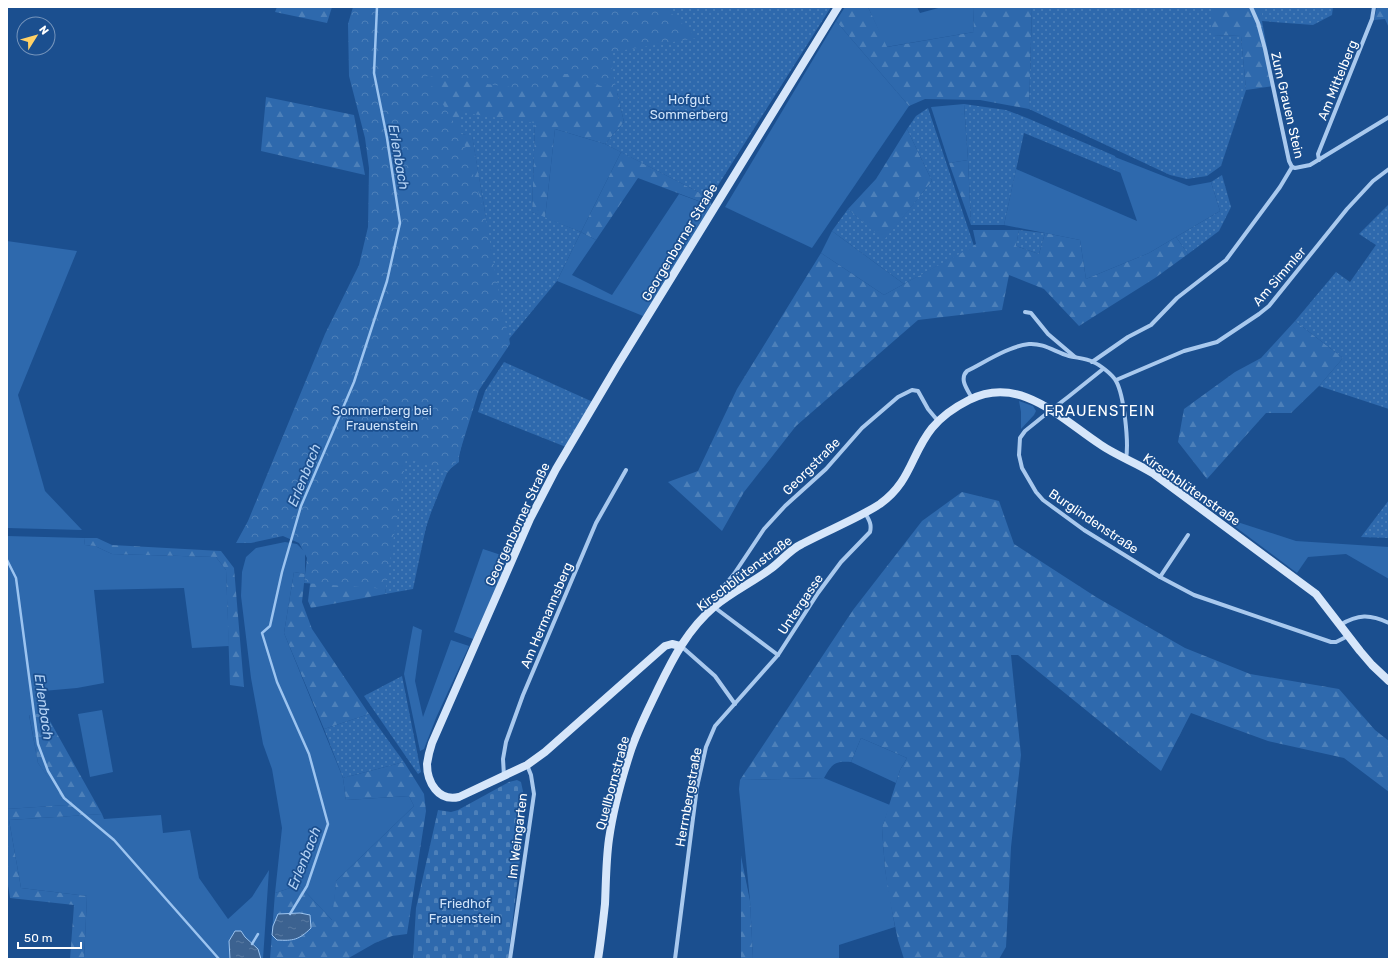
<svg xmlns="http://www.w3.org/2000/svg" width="1396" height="966" font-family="Rubik,sans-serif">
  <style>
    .grass { fill: #2e69ad }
    .forest { fill: url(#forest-firs) }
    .cemetery { fill: url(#cemetery-stones) }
    .park { fill: url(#park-crowns) }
    .garden { fill: url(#garden-dots) }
    .water { fill: url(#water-ripples); stroke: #9cc4f0 }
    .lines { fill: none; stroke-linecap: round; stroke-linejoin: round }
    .stream { stroke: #9cc4f0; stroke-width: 2.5 }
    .street { stroke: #a9c9ee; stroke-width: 4 }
    .secondary { stroke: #d6e6fa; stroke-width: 8 }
    .labels { text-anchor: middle; stroke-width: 3.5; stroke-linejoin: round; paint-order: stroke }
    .street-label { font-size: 13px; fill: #fff; stroke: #1b4f8f }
    .park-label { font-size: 13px; fill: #cfe3fa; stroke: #1b4f8f }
    .water-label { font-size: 14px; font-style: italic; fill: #b5d3f5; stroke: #1b4f8f }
    .quarter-label { font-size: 15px; letter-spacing: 1px; fill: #fff; stroke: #1b4f8f }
  </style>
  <defs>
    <pattern id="forest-firs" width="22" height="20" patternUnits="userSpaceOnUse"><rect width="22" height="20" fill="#2e69ad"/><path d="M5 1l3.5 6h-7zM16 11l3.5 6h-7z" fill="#4d80b9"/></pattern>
    <pattern id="cemetery-stones" width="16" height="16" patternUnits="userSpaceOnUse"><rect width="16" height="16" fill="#2e69ad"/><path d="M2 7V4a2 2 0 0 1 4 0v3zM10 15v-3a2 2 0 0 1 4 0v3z" fill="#4d80b9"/></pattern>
    <pattern id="park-crowns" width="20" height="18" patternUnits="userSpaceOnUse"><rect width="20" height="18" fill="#2e69ad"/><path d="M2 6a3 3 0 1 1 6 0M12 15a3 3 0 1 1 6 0" fill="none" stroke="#4d80b9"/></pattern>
    <pattern id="garden-dots" width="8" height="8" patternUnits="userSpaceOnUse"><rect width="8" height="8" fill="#2e69ad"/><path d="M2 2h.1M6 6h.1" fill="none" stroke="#4d80b9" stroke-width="1.8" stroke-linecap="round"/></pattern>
    <pattern id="water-ripples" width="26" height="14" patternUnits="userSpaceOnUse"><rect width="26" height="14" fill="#3c6290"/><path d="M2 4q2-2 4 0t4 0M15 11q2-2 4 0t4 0" fill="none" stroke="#597aa1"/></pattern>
  </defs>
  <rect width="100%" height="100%" fill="#1b4f8f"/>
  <!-- grass -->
  <g class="grass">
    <polygon points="868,7 917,7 920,13 942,7 973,7 974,32 886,47"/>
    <polygon points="836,21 909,106 812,248 725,207"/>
    <polygon points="964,104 968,160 949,163 931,107"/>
    <polygon points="555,129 605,144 621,152 581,232 596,240 572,275 612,295 679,194 712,206 643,316 557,281 581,232 545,218"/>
    <polygon points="1115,157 1189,186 1211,182 1220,211 1149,253 1086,279 1080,240 1004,225 1016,169 1137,221"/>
    <polygon points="832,231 904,284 884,295 821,253"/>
    <polygon points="7,241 77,251 18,395 45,491 82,530 7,528"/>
    <polygon points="1019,401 1033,406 1036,411 1034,415 1021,429 1021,412"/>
    <polygon points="1222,517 1296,541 1389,547 1389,579 1346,554 1308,557 1297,573"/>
    <polygon points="7,536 84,538 85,545 95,546 112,554 216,557 226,570 229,646 192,648 184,588 94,590 104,683 77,688 43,691 46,714 29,715 38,763 68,805 7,809"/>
    <polygon points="285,542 297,544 305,552 305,574 294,572 284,633 343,778 346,800 409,796 414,806 336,881 333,921 299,885 275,893 282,828 272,769 263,744 251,678 241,596 242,572 246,557 256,548"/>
    <polygon points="483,549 510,558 473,639 454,632"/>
    <polygon points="413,626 422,630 415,681 423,717 451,640 469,646 436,718 424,749 420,751 404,674"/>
    <polygon points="102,710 113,772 90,777 78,714"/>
    <polygon points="861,738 907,758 900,770 896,783 851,762"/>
    <polygon points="824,778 890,805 882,828 885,869 895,927 839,945 839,959 753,959 750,901 739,789 740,780"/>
    <polygon points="102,814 104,819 161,815 163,833 190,830 199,878 228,919 252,897 269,870 263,959 261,959 258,949 245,937 241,931 235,931 229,941 230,959 84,959 87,896 21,888 9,820"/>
  </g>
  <!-- forest -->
  <g class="forest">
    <polygon points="277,7 332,7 327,23 275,12"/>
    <polygon points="385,7 612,70 624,122 605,144 555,129 545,218 532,212 535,123 461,134 472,135 497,283 459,457 459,462 446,472 406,459 385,594 311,608 308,601 314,551 370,404"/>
    <polygon points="845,7 868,7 887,47 974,32 973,7 1032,7 1029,109 980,100 925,99 909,106 836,21"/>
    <polygon points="1212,7 1262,7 1262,21 1274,86 1246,90 1241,36 1212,35"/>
    <polygon points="1377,7 1389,7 1389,28 1385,19 1374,20"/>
    <polygon points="266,97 354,115 365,175 261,151"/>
    <polygon points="907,129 932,181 884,241 848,209 876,179"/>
    <polygon points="621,152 710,198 712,206 638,178 596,240 581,232"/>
    <polygon points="968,160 971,225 949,163"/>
    <polygon points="973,230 1019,230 1016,246 1039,254 1045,233 1080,240 1086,279 1149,253 1176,237 1188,254 1155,278 1079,326 1044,289 1009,275 1002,310 918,320 796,426 744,492 722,531 668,482 698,471 737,389 821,253 884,295 976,244"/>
    <polygon points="1295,321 1343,358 1319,386 1291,413 1266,413 1207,479 1178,442 1184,409 1235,372 1261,358"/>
    <path d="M962,492L999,501L1014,544L1096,597L1185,648L1250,674L1339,689L1375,730L1389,741V792L1344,758L1268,741L1191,713L1161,771L1018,655H1011L1021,755L1011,847L1006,947L999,959H904L898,940L889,897L885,869L882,828L900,770L907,758L861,738L851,762C834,761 832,764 824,778L740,780L853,610L922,521Z"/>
    <polygon points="84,538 97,538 112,545 221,551 234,568 244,687 230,685 226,570 216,557 112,554 95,546 85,545"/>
    <polygon points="294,572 305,574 302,602 312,629 369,714 324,729 284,633"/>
    <polygon points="29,714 46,714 102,814 9,820 21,888 87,896 84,959 70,959 74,905 10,898 7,878 7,809 67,805 38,763"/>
    <polygon points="404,762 424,794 426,811 407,934 392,936 375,943 347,959 270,959 275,893 299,885 332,920 336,881 414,806 409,796 346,800 343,778"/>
    <polygon points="741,856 750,901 753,959 741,959"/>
  </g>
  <!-- cemetery -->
  <polygon class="cemetery" points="517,780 521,782 524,796 521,851 508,959 413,959 416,908 438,810 451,812 458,810 509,782"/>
  <!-- park -->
  <polygon class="park" points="353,7 672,7 725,26 670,116 573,74 563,74 551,69 541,95 518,88 426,76 462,136 497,256 510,344 479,390 457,461 447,473 429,517 409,588 401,590 304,583 307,558 299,543 283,536 251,543 236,543 248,521 325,334 359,265 368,227 369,168 365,138 349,76 348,24"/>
  <!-- garden -->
  <g class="garden">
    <polygon points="665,7 831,7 710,198 605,144 624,122 612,70 613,52 697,38"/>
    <polygon points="1032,7 1212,7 1212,35 1241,36 1246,90 1221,166 1207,176 1187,179 1170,175 1029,109"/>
    <polygon points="1262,7 1333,7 1332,15 1313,25 1262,21"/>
    <polygon points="964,104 1006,110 1027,118 1115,156 1121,173 1024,133 1004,225 971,225 968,160"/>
    <polygon points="928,108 974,246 904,284 832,231 848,209 884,240 932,181 907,129 916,116"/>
    <polygon points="459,112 535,123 532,212 581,232 557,281 509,339 497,283 472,136 461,134"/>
    <polygon points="1222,175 1231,207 1219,231 1188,254 1176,237 1220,211 1211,182"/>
    <polygon points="1389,204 1389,409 1319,386 1343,358 1295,321 1336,272 1350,282 1376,245 1359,234"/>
    <polygon points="1019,230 1045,233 1039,254 1016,246"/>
    <polygon points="504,362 593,402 566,447 478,412 485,391"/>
    <polygon points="406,458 446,472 439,489 426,527 413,589 385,594"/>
    <polygon points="1389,500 1389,538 1361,537"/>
    <polygon points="402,676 421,772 418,774 364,696"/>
    <polygon points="369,714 404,762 343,778 324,729"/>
  </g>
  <!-- water -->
  <g class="water">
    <path d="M300,913L310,915L311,928C299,940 293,941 277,940L272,935L273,926L278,914Z"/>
    <polygon points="235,931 241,931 245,937 258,949 261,959 230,959 229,941"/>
  </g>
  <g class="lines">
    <!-- stream -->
    <g class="stream">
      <polyline points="7,560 16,578 38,744 48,771 64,798 114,840 219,959"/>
      <polyline points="290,914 307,886 328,824 309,754 277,682 262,633 270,626 282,572 301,506 354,382 387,281 400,223 387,138 374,73 377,7"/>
      <polyline points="252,944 258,934"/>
    </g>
    <!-- street -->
    <g class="street">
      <polyline points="1251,7 1258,23 1265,49 1289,161 1292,167"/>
      <polyline points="1319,160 1318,154 1372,19 1374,7"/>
      <polyline points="1292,167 1295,168 1310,165 1389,117"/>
      <polyline points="1025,312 1031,313 1048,334 1075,357"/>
      <polyline points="1092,362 1128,337 1151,325 1177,298 1226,260 1280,187 1292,167"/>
      <polyline points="1103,369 1068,397 1051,410 1025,431 1020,438 1019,455 1022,468 1036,492 1043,500 1084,530 1160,577 1194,595 1331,642 1336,642 1348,636"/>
      <polyline points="1116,380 1184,351 1217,342 1259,314 1269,306 1347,209 1373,181 1389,169"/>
      <path d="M972,398C967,389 959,379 967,371C985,362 1009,346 1029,344C1044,343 1055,352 1069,356C1076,358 1086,358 1093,362C1100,365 1112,374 1116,381C1124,395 1129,442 1126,459"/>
      <polyline points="1160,577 1188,535"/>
      <polyline points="717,604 717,598 719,592 734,574 764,529 785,506 826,469 862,428 898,397 912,390 918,391 928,409 938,421"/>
      <polyline points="714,607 778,655"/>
      <path d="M1340,625C1358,614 1370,614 1389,623"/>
      <polyline points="681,646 715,676 735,704"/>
      <polyline points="504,776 503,759 506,742 523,695 596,523 626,470"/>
      <polyline points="510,959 534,794 531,775 527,765"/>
      <path d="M675,959L697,787L706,747L715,726L778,655L818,593L841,562L870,532C872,524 869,520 865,513"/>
    </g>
    <!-- secondary -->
    <g class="secondary">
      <path d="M680,646L672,644L665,646L545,752L527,765L459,797C438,802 427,782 427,764C428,757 430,749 432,743L530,519L556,469L617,366L838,7"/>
      <path d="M598,959C601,941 603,922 605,904C606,882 606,860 609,839C613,810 621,781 630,753C637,731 648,710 658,689C673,658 688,629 715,606C732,592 751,583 769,570C781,562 789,550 802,544C828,530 855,520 880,504C911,482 911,454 932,428C942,416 955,407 969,400C1020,374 1061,419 1101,445C1117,456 1137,463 1154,474L1316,594L1360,651L1372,665L1389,681"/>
    </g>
  </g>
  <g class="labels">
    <!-- street labels -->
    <g class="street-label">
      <text transform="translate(1337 80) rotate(-68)" y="5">Am Mittelberg</text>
      <text transform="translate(1288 105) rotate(77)" y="5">Zum Grauen Stein</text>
      <text transform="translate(679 242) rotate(-59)" y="5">Georgenborner Straße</text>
      <text transform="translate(1279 276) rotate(-49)" y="5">Am Simmler</text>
      <text transform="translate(811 466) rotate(-45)" y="5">Georgstraße</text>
      <text transform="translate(1192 489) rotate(35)" y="5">Kirschblütenstraße</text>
      <text transform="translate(1094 521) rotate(34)" y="5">Burglindenstraße</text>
      <text transform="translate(517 524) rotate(-65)" y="5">Georgenborner Straße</text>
      <text transform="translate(744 573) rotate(-37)" y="5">Kirschblütenstraße</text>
      <text transform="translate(800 604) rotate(-56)" y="5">Untergasse</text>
      <text transform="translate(546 615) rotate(-67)" y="5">Am Hermannsberg</text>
      <text transform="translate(612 783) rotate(-75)" y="5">Quellbornstraße</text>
      <text transform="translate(688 797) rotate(-80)" y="5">Herrnbergstraße</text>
      <text transform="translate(517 836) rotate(-83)" y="5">Im Weingarten</text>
    </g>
    <!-- park labels -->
    <g class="park-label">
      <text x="689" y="104">Hofgut<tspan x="689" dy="15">Sommerberg</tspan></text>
      <text x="382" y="415">Sommerberg bei<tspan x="382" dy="15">Frauenstein</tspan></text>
      <text x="465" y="908">Friedhof<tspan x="465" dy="15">Frauenstein</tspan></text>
    </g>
    <!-- water labels -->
    <g class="water-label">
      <text transform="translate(399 157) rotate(80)" y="5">Erlenbach</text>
      <text transform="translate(304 475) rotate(-68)" y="5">Erlenbach</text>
      <text transform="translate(44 707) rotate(82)" y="5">Erlenbach</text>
      <text transform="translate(304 858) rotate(-68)" y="5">Erlenbach</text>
    </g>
    <!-- quarter labels -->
    <g class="quarter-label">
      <text x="1100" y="416">FRAUENSTEIN</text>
    </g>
  </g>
  <!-- border -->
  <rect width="1396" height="966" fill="none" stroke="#ffffff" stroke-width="16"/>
  <!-- north arrow -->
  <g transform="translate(36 36) rotate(53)"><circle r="19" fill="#1b4f8f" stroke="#7695bc"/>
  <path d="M0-3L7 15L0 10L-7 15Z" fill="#ffd166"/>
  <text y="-6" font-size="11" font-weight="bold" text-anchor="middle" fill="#ffffff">N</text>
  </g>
  <!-- scale -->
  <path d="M18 942v6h63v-6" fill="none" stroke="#ffffff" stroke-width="2"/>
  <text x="24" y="942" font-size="12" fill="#ffffff" stroke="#1b4f8f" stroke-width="3" paint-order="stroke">50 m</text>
</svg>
